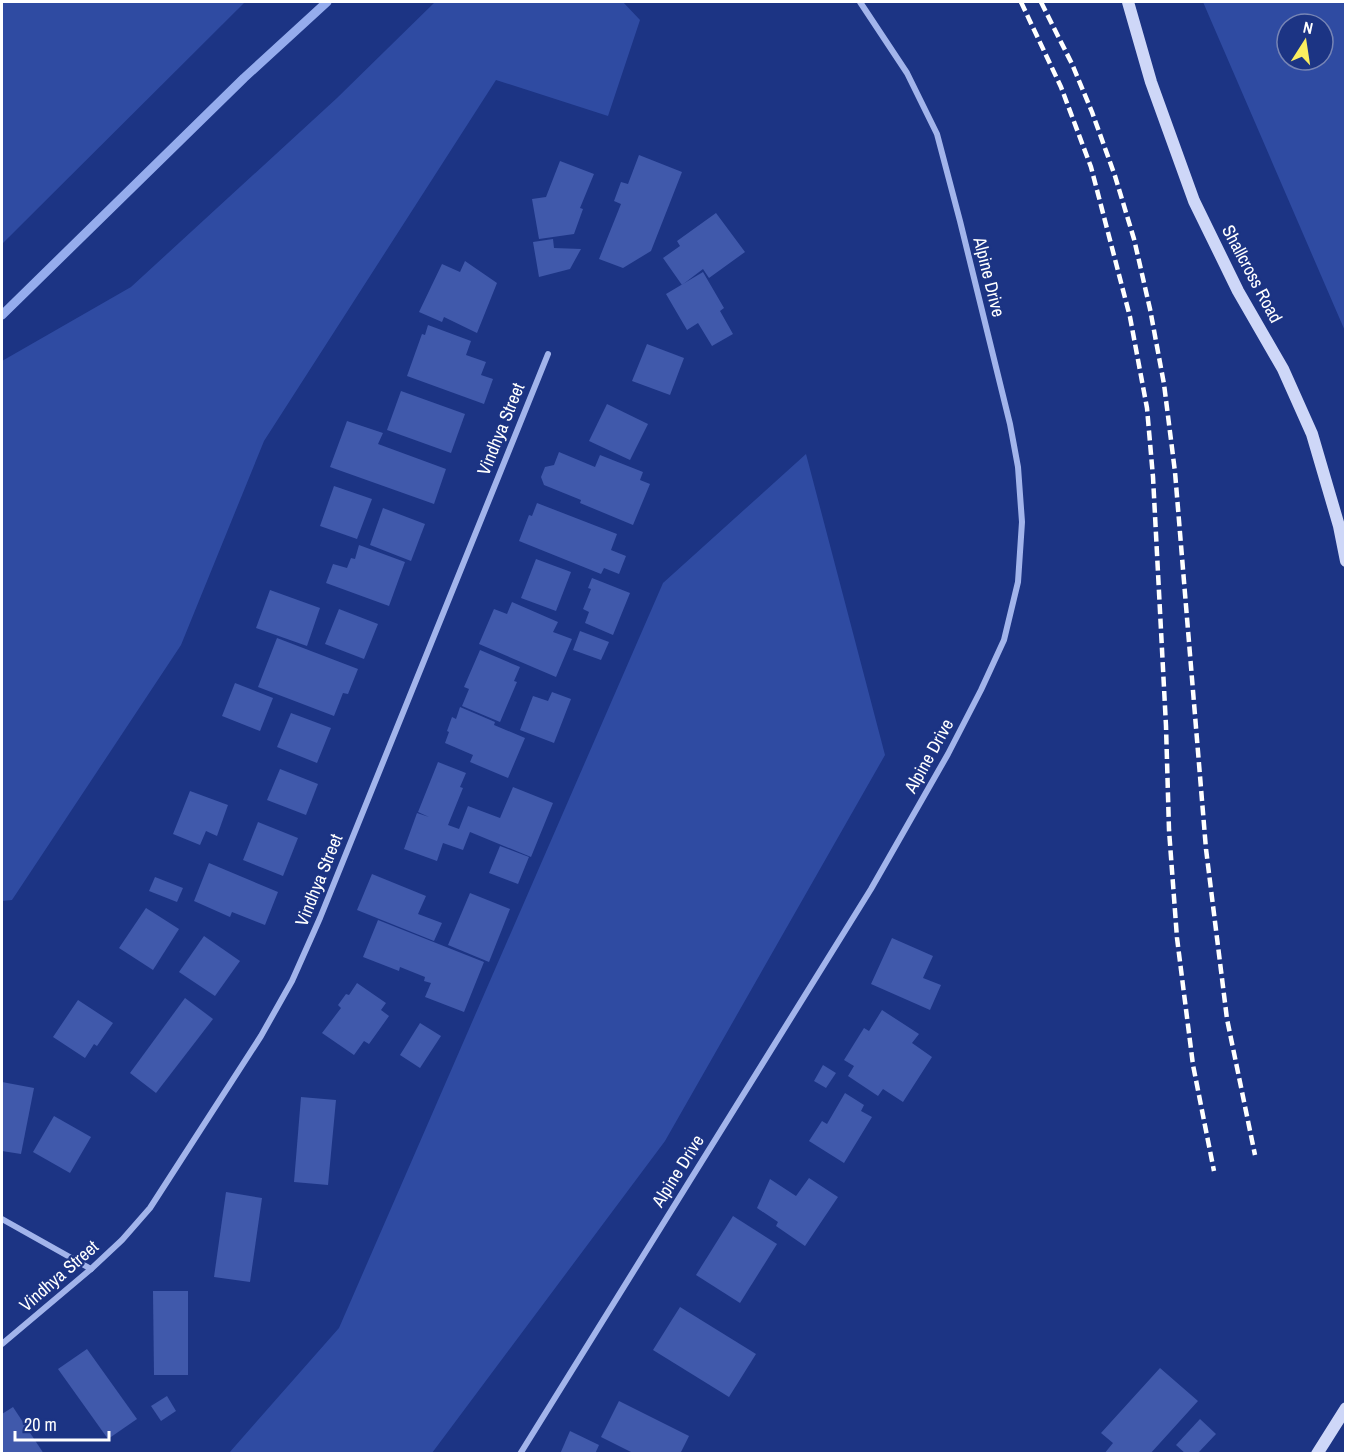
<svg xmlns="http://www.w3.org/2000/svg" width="1347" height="1455" font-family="'Archivo Narrow',sans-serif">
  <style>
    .green { fill: #2f4ba2; fill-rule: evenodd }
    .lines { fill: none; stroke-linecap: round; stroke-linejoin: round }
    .stream { stroke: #95aced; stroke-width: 9 }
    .building { fill: #4059ab }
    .street { stroke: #a2b4eb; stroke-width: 6 }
    .secondary { stroke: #ced7f8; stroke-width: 12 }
    .rail { stroke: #fff; stroke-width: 4.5; stroke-dasharray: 10 4.5; stroke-linecap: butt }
    .labels { text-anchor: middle; stroke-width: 4.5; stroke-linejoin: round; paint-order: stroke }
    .street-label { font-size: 18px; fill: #fff; stroke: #1c3484 }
  </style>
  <rect width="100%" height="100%" fill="#1c3484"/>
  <!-- green -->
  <g class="green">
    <polygon points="2,2 245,2 2,244"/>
    <polygon points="435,2 623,2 640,20 608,116 496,80 264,441 181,645 12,900 2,901 2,361 131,287 337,98"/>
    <path d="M1203,2H1345V331ZM1287,24H1323V60H1287Z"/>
    <polygon points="806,454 885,755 665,1141 432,1453 229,1453 339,1328 663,583"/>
  </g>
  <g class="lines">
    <!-- stream -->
    <polyline class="stream" points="2,315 244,78 327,2"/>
  </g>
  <!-- building -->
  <g class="building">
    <polygon points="639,155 682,172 651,251 623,268 599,259 621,204 614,201 621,182 628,184"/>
    <polygon points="560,161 594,174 580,208 583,209 574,234 539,239 532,199 546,197"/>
    <polygon points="716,213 745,252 709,278 703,269 682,285 663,258 680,246 677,241"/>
    <polygon points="553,239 554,248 581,249 570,269 539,277 533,242"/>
    <polygon points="465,261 497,283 477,333 444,317 442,322 419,312 442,264 460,272"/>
    <polygon points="703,272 724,308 720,311 733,334 712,346 698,323 687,330 666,294"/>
    <polygon points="428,325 471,341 466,355 486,362 481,375 493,379 484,404 407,376 422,334 425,335"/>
    <polygon points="647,344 684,358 670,395 632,381"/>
    <polygon points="401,391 465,414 451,453 387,430"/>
    <polygon points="607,404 648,424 630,460 589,441"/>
    <polygon points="347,421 383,433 378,444 446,469 434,504 330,467"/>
    <polygon points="559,452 595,467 600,455 643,472 640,480 650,484 633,525 580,503 581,500 544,485 541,477 545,467 554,465"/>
    <polygon points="334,486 372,499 357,539 320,526"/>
    <polygon points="537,503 617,534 611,550 626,556 619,574 604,568 601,574 519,541 529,515 532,516"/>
    <polygon points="383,508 425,524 411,561 370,545"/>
    <polygon points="359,545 405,562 389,606 326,583 333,564 347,568 351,558 355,559"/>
    <polygon points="536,559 571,572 556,611 521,598"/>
    <polygon points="592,578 630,593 613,635 585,623 589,612 583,609 591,589 588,588"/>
    <polygon points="270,590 320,608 307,646 256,628"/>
    <polygon points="512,602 558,622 553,632 572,639 556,677 479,644 494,609 507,614"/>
    <polygon points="339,609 378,624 364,659 325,644"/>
    <polygon points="580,631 609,642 601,660 573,650"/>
    <polygon points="277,638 358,669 348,694 343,693 334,716 258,687"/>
    <polygon points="480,650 520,667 514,681 517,682 500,722 462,706 469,689 464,687"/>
    <polygon points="235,683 273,698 260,731 222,716"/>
    <polygon points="552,692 571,699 554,743 520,730 533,696 548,701"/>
    <polygon points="460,707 495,722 494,725 525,738 508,778 470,762 473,755 445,743 449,732 447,731 452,717 456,719"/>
    <polygon points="291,713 331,728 317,763 277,747"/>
    <polygon points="438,762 466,773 460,787 463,788 448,825 459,829 468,806 500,818 513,787 553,803 531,857 470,832 463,850 443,843 437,861 404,849 417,813 429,817 418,812"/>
    <polygon points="280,769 318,784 306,815 267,800"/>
    <polygon points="190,791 228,805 217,836 206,831 200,845 173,834"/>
    <polygon points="258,822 298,838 283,876 243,860"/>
    <polygon points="500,846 529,857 518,884 489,873"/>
    <polygon points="209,863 278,892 265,925 232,912 230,917 194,901"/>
    <polygon points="372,874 426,896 418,914 442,923 434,941 357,910"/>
    <polygon points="155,877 183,888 177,902 149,891"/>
    <polygon points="470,893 510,909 489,962 448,945"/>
    <polygon points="146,908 179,929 153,970 119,948"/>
    <polygon points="378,920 484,962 464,1012 425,997 431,983 424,981 425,977 400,967 399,971 363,957"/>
    <polygon points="204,936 240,961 215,996 179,972"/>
    <polygon points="892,938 933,956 923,978 941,985 930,1010 871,984"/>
    <polygon points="357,983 386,1003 381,1010 389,1016 369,1044 364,1041 354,1055 322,1033 341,1008 338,1005 346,994 349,995"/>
    <polygon points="185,998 213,1019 156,1093 130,1073"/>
    <polygon points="78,1000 113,1023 97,1046 94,1044 85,1058 53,1037"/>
    <polygon points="882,1010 919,1034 912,1043 932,1057 903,1102 883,1089 878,1096 848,1076 854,1066 844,1060 864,1028 869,1031"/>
    <polygon points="420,1023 441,1036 420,1068 400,1055"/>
    <polygon points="823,1065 836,1073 826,1088 814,1081"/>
    <polygon points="2,1082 34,1088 21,1154 2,1151"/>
    <polygon points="845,1093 864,1105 861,1111 872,1117 844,1163 809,1141 822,1121 827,1124"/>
    <polygon points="301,1097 336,1100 328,1185 294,1182"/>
    <polygon points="54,1116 91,1137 70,1173 33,1152"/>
    <polygon points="809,1178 838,1197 805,1246 776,1226 778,1222 757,1208 770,1179 796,1196"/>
    <polygon points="226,1192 262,1198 250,1282 214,1277"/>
    <polygon points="733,1216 777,1244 740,1303 696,1275"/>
    <polygon points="153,1291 188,1291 188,1375 154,1375"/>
    <polygon points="680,1307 756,1354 729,1397 653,1350"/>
    <polygon points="87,1349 137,1419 108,1439 58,1369"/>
    <polygon points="1160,1368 1198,1401 1150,1454 1104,1454 1113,1443 1101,1433"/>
    <polygon points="167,1396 176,1411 161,1421 151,1406"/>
    <polygon points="619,1401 689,1436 680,1454 635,1454 601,1437"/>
    <polygon points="13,1407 44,1454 3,1454 2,1414"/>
    <polygon points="1200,1419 1216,1434 1197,1454 1186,1454 1176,1445"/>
    <polygon points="570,1431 599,1445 595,1454 560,1454"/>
  </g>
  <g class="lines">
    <!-- street -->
    <g class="street">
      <polyline points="2,1219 91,1269"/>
      <polyline points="2,1344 91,1269 122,1240 150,1208 261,1036 292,981 320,918 548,354"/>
      <polyline points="520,1454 871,889 948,754 981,690 1004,640 1018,582 1022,522 1018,467 1010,424 960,221 937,134 907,73 860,2"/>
    </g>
    <!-- secondary -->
    <g class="secondary">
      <polyline points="1128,2 1151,82 1194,201 1238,291 1283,369 1312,434 1339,526 1346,561"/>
      <polyline points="1317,1454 1346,1408"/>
    </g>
    <!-- rail -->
    <g class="rail">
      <polyline points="1021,2 1061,87 1091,167 1130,317 1147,408 1153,477 1166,726 1169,830 1177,938 1193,1065 1214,1171"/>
      <polyline points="1041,2 1072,64 1092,112 1115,176 1134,239 1150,309 1164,384 1175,472 1206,849 1227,1019 1255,1155"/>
    </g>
  </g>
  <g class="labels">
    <!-- street labels -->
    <g class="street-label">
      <text transform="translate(1252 274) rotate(62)" y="6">Shallcross Road</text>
      <text transform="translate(989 277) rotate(76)" y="6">Alpine Drive</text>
      <text transform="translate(501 429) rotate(-68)" y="6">Vindhya Street</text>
      <text transform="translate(929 756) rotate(-61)" y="6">Alpine Drive</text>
      <text transform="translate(319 880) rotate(-68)" y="6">Vindhya Street</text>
      <text transform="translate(678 1171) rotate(-58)" y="6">Alpine Drive</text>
      <text transform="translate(59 1276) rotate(-41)" y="6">Vindhya Street</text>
    </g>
  </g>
  <!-- border -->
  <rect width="1347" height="1455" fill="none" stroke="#ffffff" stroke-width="6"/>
  <!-- north arrow -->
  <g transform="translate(1305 42) rotate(12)"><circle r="28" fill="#1c3484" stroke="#7785b5" stroke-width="1.5"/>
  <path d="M0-4.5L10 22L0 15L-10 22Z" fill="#fbee5f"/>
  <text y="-9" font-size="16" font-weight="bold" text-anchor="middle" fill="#ffffff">N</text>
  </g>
  <!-- scale -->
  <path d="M15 1431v9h94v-9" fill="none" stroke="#ffffff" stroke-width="3"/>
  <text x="24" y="1431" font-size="18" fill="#ffffff" stroke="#1c3484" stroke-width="4.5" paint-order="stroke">20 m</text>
</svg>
